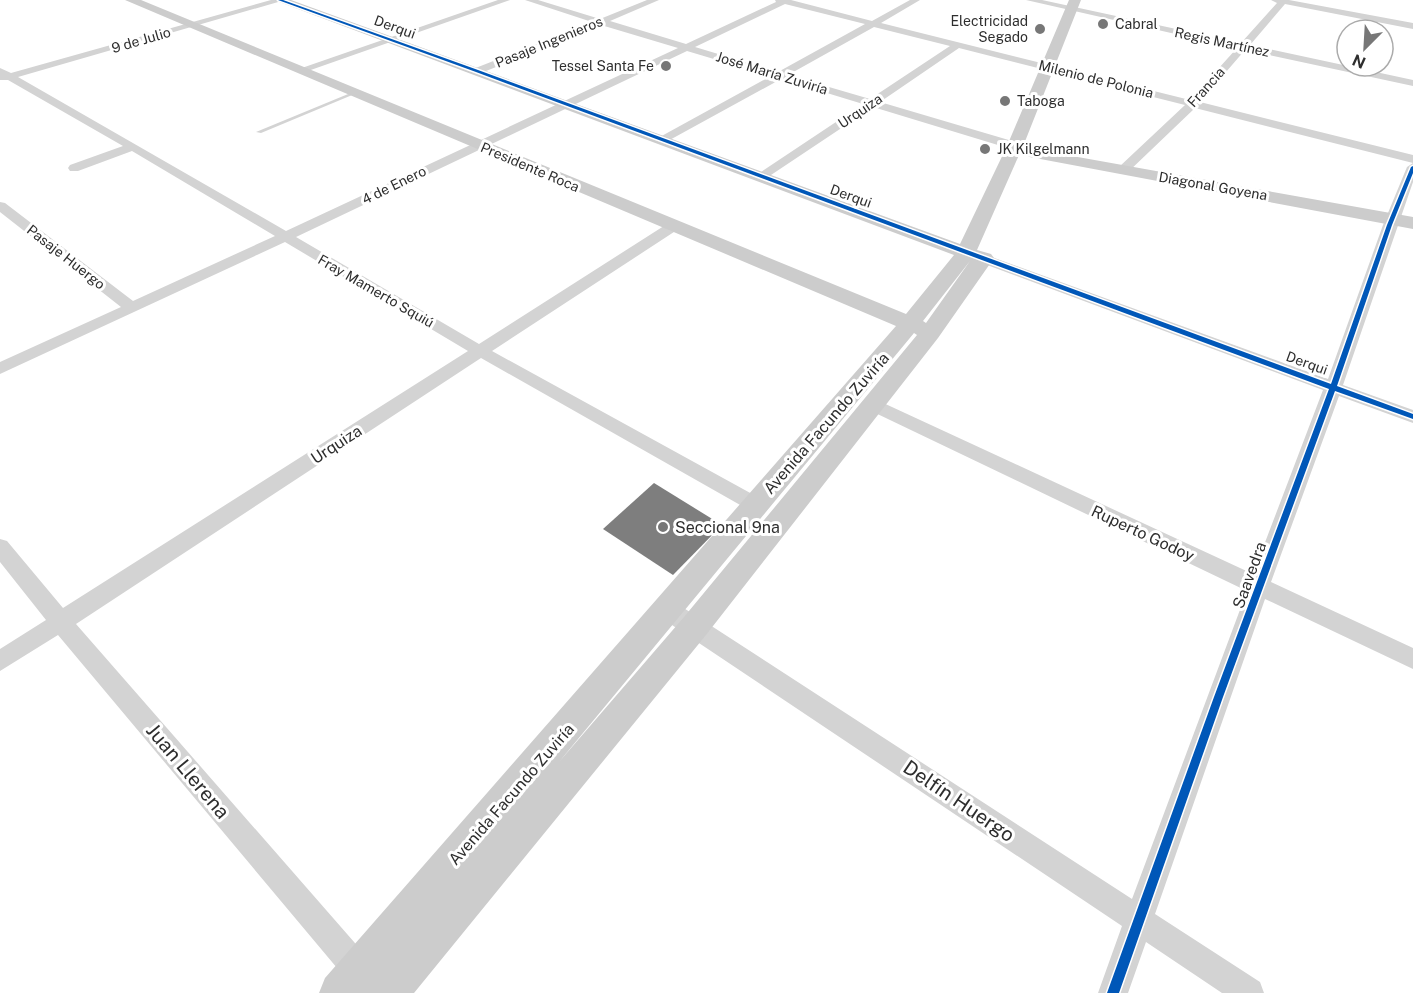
<svg xmlns="http://www.w3.org/2000/svg" width="1413" height="993" font-family="'Public Sans',sans-serif">
  <style>
    .building { fill: #7e7e7e }
    .lines { fill: none; stroke-linecap: round; stroke-linejoin: round }
    .lane { fill: #d3d3d3; fill-rule: evenodd }
    .street { fill: #d3d3d3; fill-rule: evenodd }
    .secondary { fill: #ccc; fill-rule: evenodd }
    .cycleway-casing { stroke: #fff; stroke-width: 3 }
    .cycleway { fill: #0057b8; fill-rule: evenodd }
    .poi-dot { fill: #777; stroke: #fff; stroke-width: 2 }
    .labels { text-anchor: middle; stroke-width: 6; stroke-linejoin: round; paint-order: stroke }
    .far-poi-label { font-size: 14px; fill: #2e2e2e; stroke: #fff; text-anchor: start }
    .far-street-label { font-size: 14px; fill: #2e2e2e; stroke: #fff }
    .street-label { font-size: 16px; fill: #2e2e2e; stroke: #fff }
    .poi-label { font-size: 16px; fill: #2e2e2e; stroke: #fff; text-anchor: start }
    .near-street-label { font-size: 20px; fill: #2e2e2e; stroke: #fff }
  </style>
  <rect width="100%" height="100%" fill="#fff"/>
  <!-- building -->
  <polygon class="building" points="654,483 722,525 673,575 603,529"/>
  <g class="lines">
    <!-- lane -->
    <polygon class="lane" points="353,92 357,93 261,133 256,132"/>
    <!-- street -->
    <g class="street">
      <path d="M271,0H285L18,77L286,231L678,48L601,25L481,73H473V69L592,22L525,0H538L600,19L647,0H659L610,21L686,44L776,2L775,0H791L872,21L910,0H920L881,23L1190,100L1237,48L1026,0H1042L1241,43L1277,3L1271,0H1289L1413,23V29L1285,4L1250,45L1413,80V86L1245,50L1200,102L1413,155V163L1195,108L1127,173H1119L1117,170L1119,167L1185,105L959,48L880,102L1019,143V149H1011L873,107L762,181L756,177L758,174L863,104L781,79L666,142H658V138L771,76L687,51L296,237L479,344L667,224H677L679,227L677,230L492,351L763,500L766,505L763,510L756,512L749,510L481,358L76,624L389,982L393,993H358L58,635L0,671V649L46,620L0,562V539L7,541L63,608L468,351L285,242L0,374V362L121,307L0,212V202L5,203L133,301L275,236L132,151L78,171H70L68,168L70,165L123,146L8,80H0V68L11,73ZM785,4L865,24L778,72L695,47ZM874,27L950,46L870,99L788,75Z"/>
      <polygon points="498,0 510,0 305,72 296,70"/>
      <polygon points="1413,163 1413,182 1343,385 1413,410 1413,423 1339,396 1271,582 1413,648 1413,669 1265,599 1155,914 1260,982 1264,993 1222,993 1146,942 1128,993 1098,993 1122,926 660,617 657,610 660,603 668,601 676,603 1132,899 1247,591 867,409 864,405 867,401 879,401 1253,574 1323,390 979,262 977,259 984,255 989,256 1328,379 1383,225 1407,167"/>
    </g>
    <!-- secondary -->
    <path class="secondary" d="M125,0H141L906,314L954,255L274,0H291L960,244L1007,146L1069,0H1081L1024,144L1033,149L1413,217V229L1019,155L977,250L991,254L994,258L938,338L706,635L414,993H319L325,978L896,326ZM970,261L926,323L923,321ZM914,333L917,335L684,617L559,762Z"/>
    <defs>
      <polygon id="cycleway" points="278,0 283,0 478,70 1331,384 1387,225 1411,167 1413,166 1413,173 1392,225 1337,386 1413,414 1413,419 1335,391 1223,697 1119,993 1107,993 1214,697 1329,389 476,72"/>
    </defs>
    <!-- cycleway casing -->
    <use href="#cycleway" class="cycleway-casing"/>
    <!-- cycleway -->
    <use href="#cycleway" class="cycleway"/>
  </g>
  <!-- markers -->
  <g class="poi-dot">
    <circle cx="1103" cy="24" r="6"/>
    <circle cx="1040" cy="29" r="6"/>
    <circle cx="666" cy="66" r="6"/>
    <circle cx="1005" cy="101" r="6"/>
    <circle cx="985" cy="149" r="6"/>
    <circle cx="663" cy="527" r="6"/>
  </g>
  <g class="labels">
    <!-- far-poi labels -->
    <g class="far-poi-label">
      <text x="1028" y="26" text-anchor="end">Electricidad<tspan x="1028" dy="16">Segado</tspan></text>
      <text x="1115" y="29">Cabral</text>
      <text x="654" y="71" text-anchor="end">Tessel Santa Fe</text>
      <text x="1017" y="106">Taboga</text>
      <text x="997" y="154">JK Kilgelmann</text>
    </g>
    <!-- far-street labels -->
    <g class="far-street-label">
      <text transform="translate(395 27) rotate(20)" y="5">Derqui</text>
      <text transform="translate(141 40) rotate(-16)" y="5">9 de Julio</text>
      <text transform="translate(549 42) rotate(-22)" y="5">Pasaje Ingenieros</text>
      <text transform="translate(1222 42) rotate(12)" y="5">Regis Martínez</text>
      <text transform="translate(772 73) rotate(17)" y="5">José María Zuviría</text>
      <text transform="translate(1096 79) rotate(14)" y="5">Milenio de Polonia</text>
      <text transform="translate(1206 87) rotate(-48)" y="5">Francia</text>
      <text transform="translate(860 111) rotate(-34)" y="5">Urquiza</text>
      <text transform="translate(530 167) rotate(23)" y="5">Presidente Roca</text>
      <text transform="translate(394 185) rotate(-26)" y="5">4 de Enero</text>
      <text transform="translate(1213 186) rotate(10)" y="5">Diagonal Goyena</text>
      <text transform="translate(851 196) rotate(20)" y="5">Derqui</text>
      <text transform="translate(66 257) rotate(38)" y="5">Pasaje Huergo</text>
      <text transform="translate(376 291) rotate(30)" y="5">Fray Mamerto Squiú</text>
      <text transform="translate(1307 363) rotate(20)" y="5">Derqui</text>
    </g>
    <!-- street labels -->
    <g class="street-label">
      <text transform="translate(826 423) rotate(-49)" y="6">Avenida Facundo Zuviría</text>
      <text transform="translate(336 444) rotate(-33)" y="6">Urquiza</text>
      <text transform="translate(1143 533) rotate(25)" y="6">Ruperto Godoy</text>
      <text transform="translate(1249 575) rotate(-70)" y="6">Saavedra</text>
      <text transform="translate(511 794) rotate(-49)" y="6">Avenida Facundo Zuviría</text>
    </g>
    <!-- poi labels -->
    <g class="poi-label">
      <text x="675" y="533">Seccional 9na</text>
    </g>
    <!-- near-street labels -->
    <g class="near-street-label">
      <text transform="translate(188 771) rotate(50)" y="7">Juan Llerena</text>
      <text transform="translate(959 801) rotate(34)" y="7">Delfín Huergo</text>
    </g>
  </g>
  <!-- north arrow -->
  <g transform="translate(1365 48) rotate(204)"><circle r="28" fill="#ffffff" stroke="#ababab" stroke-width="1.5"/>
  <path d="M0-4.5L10 22L0 15L-10 22Z" fill="#777777"/>
  <text y="-9" font-size="16" font-weight="bold" text-anchor="middle" fill="#2e2e2e">N</text>
  </g>
</svg>
